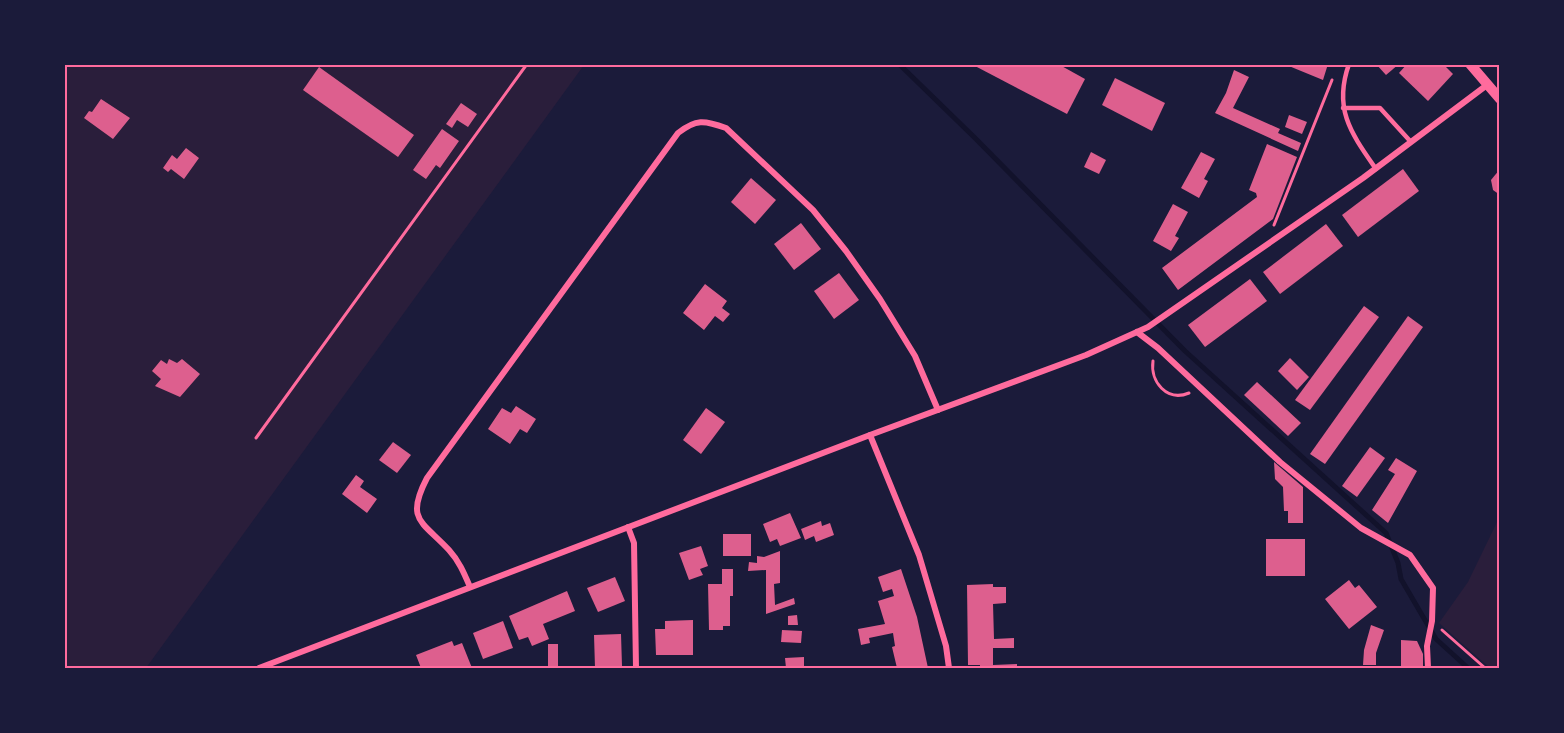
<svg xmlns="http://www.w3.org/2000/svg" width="1564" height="733" font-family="'DejaVu Sans',sans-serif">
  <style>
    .green { fill: #2a1e3b }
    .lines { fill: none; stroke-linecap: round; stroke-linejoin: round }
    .stream { stroke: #12122b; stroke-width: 5 }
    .building { fill: #dd5f8e }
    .path { stroke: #ff6b9d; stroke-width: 3 }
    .service { stroke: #ff6b9d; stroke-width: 4.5 }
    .minor { stroke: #ff6b9d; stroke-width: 6 }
    .tertiary { stroke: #ff6b9d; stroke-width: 10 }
    .neatline { fill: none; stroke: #ff6b9d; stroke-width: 2 }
  </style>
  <rect width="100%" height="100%" fill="#1b1b3a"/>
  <!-- green -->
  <g class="green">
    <polygon points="64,65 584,65 146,668 65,668"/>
    <polygon points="1499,518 1499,668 1490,668 1439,623 1468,582"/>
  </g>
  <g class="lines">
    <!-- stream -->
    <polyline class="stream" points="899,64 975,138 1185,351 1386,533 1398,563 1401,579 1436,639 1468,668"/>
  </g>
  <!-- building -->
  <g class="building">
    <polygon points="976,64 1058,64 1085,79 1067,114 975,66"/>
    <polygon points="1284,64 1328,64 1323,80"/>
    <polygon points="1376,64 1399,64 1386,75"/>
    <polygon points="1407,64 1443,64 1453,74 1428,101 1399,73"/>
    <polygon points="319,67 414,135 398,157 303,90"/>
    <polygon points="1234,70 1249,77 1233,108 1280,129 1278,133 1301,143 1298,151 1215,113 1226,93"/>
    <polygon points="1115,78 1165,103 1152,131 1102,105"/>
    <polygon points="101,99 130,118 113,139 84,118 89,111 92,112"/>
    <polygon points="461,103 477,114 468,127 457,120 452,128 446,124"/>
    <polygon points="1289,115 1307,122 1302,134 1285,127"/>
    <polygon points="442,129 459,141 440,168 436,165 426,179 413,170"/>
    <polygon points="1267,144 1297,157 1273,219 1178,290 1162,268 1257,197 1256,193 1249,190"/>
    <polygon points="186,148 199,158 184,179 171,169 168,172 163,168 172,155 177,159"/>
    <polygon points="1091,152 1106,160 1099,174 1084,167"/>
    <polygon points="1201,152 1215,159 1204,179 1208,181 1199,198 1181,188"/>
    <polygon points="1403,169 1419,191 1358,237 1342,215"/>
    <polygon points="1500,169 1500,195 1493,190 1491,180"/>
    <polygon points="751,178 776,200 755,224 731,202"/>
    <polygon points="1173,204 1188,212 1175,236 1179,238 1171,251 1153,241"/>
    <polygon points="801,223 821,249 794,270 774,244"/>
    <polygon points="1326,224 1343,246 1280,294 1263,272"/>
    <polygon points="839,273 859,300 834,319 814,291"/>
    <polygon points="1250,279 1267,301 1205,347 1188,325"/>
    <polygon points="705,284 727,301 722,308 730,314 723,322 715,316 704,330 683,313"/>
    <polygon points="1364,306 1379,317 1310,410 1295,400"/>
    <polygon points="1408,316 1423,327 1325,464 1310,454"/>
    <polygon points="1290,358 1309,377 1297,390 1278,371"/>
    <polygon points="169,359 177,363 182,359 200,374 180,397 155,386 161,379 152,371 161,360 167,364"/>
    <polygon points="1257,382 1301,423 1288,436 1244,395"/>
    <polygon points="516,406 536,419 527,433 520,429 510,444 488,429 502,408 511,413"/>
    <polygon points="706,408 725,422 701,454 683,440"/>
    <polygon points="393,442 411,455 397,473 379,460"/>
    <polygon points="1370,447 1385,458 1357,497 1342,486"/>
    <polygon points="1396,458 1417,471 1388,523 1372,510 1395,474 1388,470"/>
    <polygon points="1274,462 1303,487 1303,523 1288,523 1288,511 1284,511 1283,487 1275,479"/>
    <polygon points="356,475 364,481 360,487 377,499 367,513 342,494"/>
    <polygon points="790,513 801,538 780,546 777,539 770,542 763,524"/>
    <polygon points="821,521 822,526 830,523 834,535 816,542 814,536 805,540 801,529"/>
    <rect x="723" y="534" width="28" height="22"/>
    <rect x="1266" y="539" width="39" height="37"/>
    <polygon points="701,546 708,566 700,569 703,575 689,580 679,553"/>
    <polygon points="780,551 780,583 774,584 775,605 794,598 795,604 766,614 766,570 748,571 749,562 757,563 757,556 764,557"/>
    <polygon points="722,569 733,569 733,596 730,596 730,626 723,626 723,630 709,630 708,584 722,584"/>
    <polygon points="901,569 917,617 928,668 897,668 892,647 895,646 893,633 869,638 870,643 861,645 858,629 885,624 878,601 894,596 892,589 883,592 878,577"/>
    <polygon points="615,577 625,601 598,612 587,588"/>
    <polygon points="1349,580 1355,588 1359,585 1377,607 1349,629 1325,599"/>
    <polygon points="993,584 993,587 1006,587 1006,603 993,604 994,639 1014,638 1014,648 993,648 993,665 1017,664 1017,668 980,668 980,665 968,665 967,585"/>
    <polygon points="567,591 575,611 543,624 549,639 532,646 528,637 519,640 509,616"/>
    <polygon points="797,615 798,625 788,625 788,616"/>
    <polygon points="693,620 693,655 656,655 655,629 665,629 665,621"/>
    <polygon points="503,621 513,648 483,659 473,633"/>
    <polygon points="1371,625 1384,630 1376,653 1376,665 1363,665 1364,650"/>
    <polygon points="782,630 802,631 801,643 781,642"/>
    <polygon points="621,634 622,666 618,666 618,668 595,668 594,635"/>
    <polygon points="1401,640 1417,641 1423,654 1423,668 1401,668"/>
    <polygon points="452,641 454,646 462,643 472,668 421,668 416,655"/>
    <rect x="548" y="644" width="10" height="24"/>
    <polygon points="804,657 804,668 786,668 785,658"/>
  </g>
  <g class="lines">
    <!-- path -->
    <g class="path">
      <polyline points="1274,225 1332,80"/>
      <path d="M1153,361C1150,382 1167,402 1189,393"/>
      <polyline points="256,438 527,64"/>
      <polyline points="1442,630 1485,668"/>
    </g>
    <!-- service -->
    <g class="service">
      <polyline points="1086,64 1094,64"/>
      <path d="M1349,64C1333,109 1351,133 1376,169"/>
      <polyline points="1343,108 1380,108 1411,142"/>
    </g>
    <!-- minor -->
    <g class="minor">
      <polyline points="1137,332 1158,348 1280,462 1361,528 1410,555 1433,588 1432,621 1427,646 1428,668"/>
      <polyline points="870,435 919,555 946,646 949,668"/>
      <polyline points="628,527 634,543 636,668"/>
      <path d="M470,587C464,573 459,561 449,550C422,521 405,520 427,478L678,133C696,119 704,120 726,128L813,210L846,251L880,299L915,356L938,410"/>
      <polyline points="259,668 870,435 1086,355 1148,327 1363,178 1487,85"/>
    </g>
    <!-- tertiary -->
    <polyline class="tertiary" points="1470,64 1500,99"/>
  </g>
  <!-- border -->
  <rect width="1564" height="733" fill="none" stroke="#1b1b3a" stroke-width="132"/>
  <rect x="66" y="66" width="1432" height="601" class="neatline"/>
</svg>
